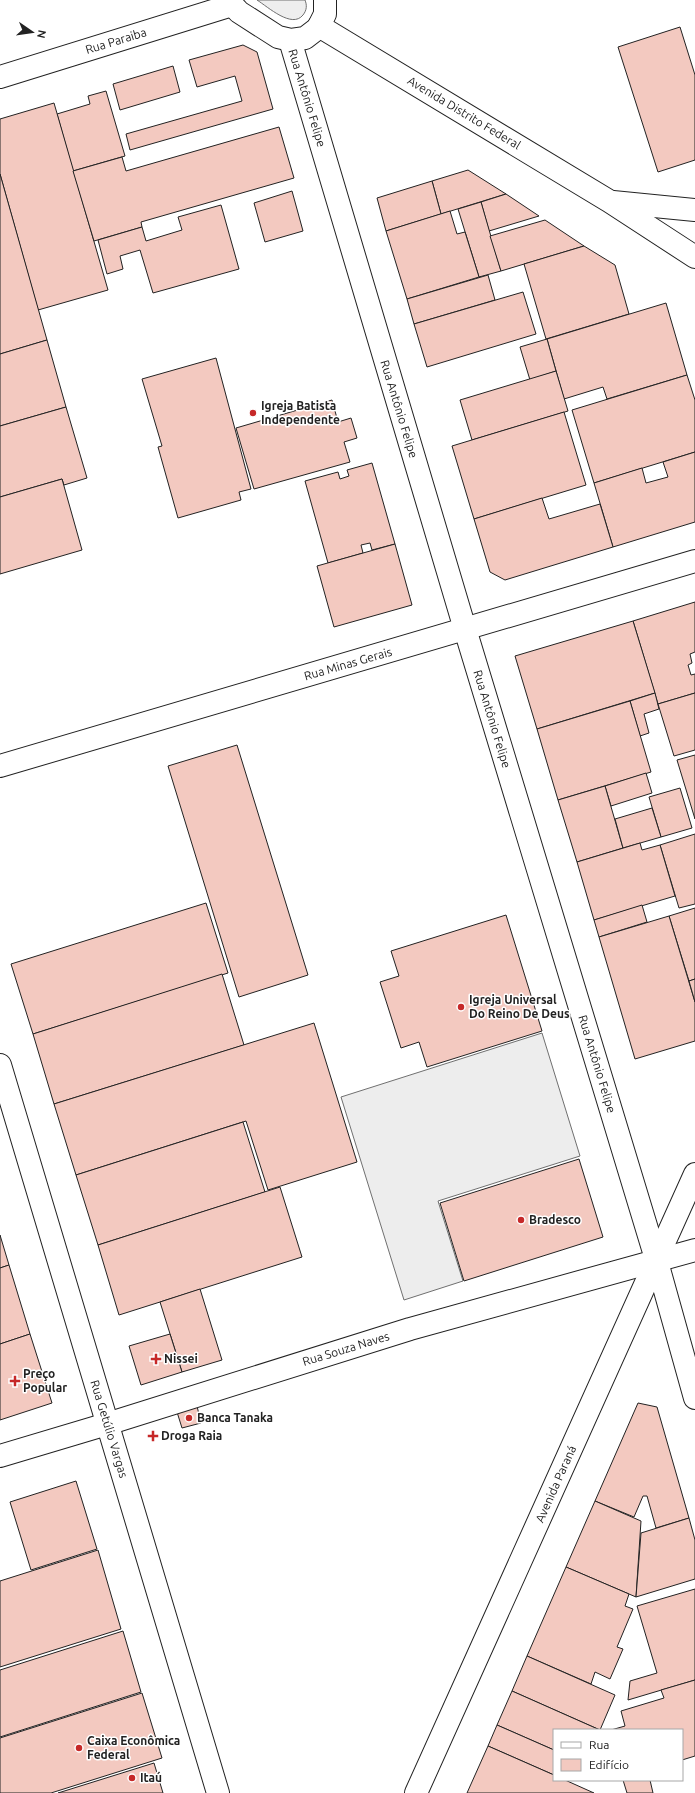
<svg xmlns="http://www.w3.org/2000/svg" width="695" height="1793" font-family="Ubuntu,sans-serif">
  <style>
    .green { fill: #eee; stroke: #6f6f6f }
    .parking { fill: #ededed; stroke: #6f6f6f }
    .building { fill: #f3c9c0; stroke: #222 }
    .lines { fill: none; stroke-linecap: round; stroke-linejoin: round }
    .street-casing { stroke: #222; stroke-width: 24 }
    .secondary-casing { stroke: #222; stroke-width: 24 }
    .street { stroke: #fff; stroke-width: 22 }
    .secondary { stroke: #fff; stroke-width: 22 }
    .poi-dot { fill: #c62828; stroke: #fff; stroke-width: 1.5 }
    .labels { text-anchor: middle; stroke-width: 3; stroke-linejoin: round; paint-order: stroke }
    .street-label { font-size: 12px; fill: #222; stroke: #fff }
    .poi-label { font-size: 12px; font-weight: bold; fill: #222; stroke: #fff; text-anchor: start }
  </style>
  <rect width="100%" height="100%" fill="#fff"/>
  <!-- green -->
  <path class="green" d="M257,0H305C307,5 307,10 303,15C292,29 268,7 257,0Z"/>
  <!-- parking -->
  <polygon class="parking" points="542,1033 580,1156 438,1201 463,1281 404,1300 341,1097"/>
  <!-- building -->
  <g class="building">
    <polygon points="680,27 695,75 695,160 658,172 618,47"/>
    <polygon points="243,45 257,52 273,109 130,150 126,134 242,101 235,76 197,87 189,60"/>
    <polygon points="173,66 180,92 120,110 113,84"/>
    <polygon points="106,91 125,156 73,171 57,114 90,104 88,96"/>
    <polygon points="54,103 108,290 38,310 0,174 0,119"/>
    <polygon points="279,127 294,178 141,222 142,227 94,241 73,171 122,157 126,171"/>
    <polygon points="468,170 506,194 441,214 432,181"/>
    <polygon points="0,174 47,340 0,354"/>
    <polygon points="432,181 441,214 386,231 377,198"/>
    <polygon points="292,191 303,231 265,242 254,203"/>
    <polygon points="506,194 539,216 489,231 481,202"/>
    <polygon points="481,202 501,271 479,277 458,209"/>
    <polygon points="221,205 239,269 153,293 140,250 120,256 123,269 107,274 98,240 142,227 146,241 182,230 178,217"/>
    <polygon points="450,211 457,234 465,232 479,277 407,299 386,231"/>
    <polygon points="545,220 584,246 501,271 490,236"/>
    <polygon points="584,246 615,265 629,314 546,339 524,264"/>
    <polygon points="488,275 495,300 414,324 407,299"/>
    <polygon points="523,292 536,334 427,367 414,324"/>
    <polygon points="666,303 687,375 607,399 603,387 564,399 547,339"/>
    <polygon points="547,339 556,371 530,380 520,347"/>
    <polygon points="47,340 66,407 0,426 0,354"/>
    <polygon points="216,358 251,489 239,492 241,500 178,518 158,447 162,446 142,379"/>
    <polygon points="556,371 568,411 472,440 460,400"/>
    <polygon points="687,375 695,400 695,452 594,483 572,410"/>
    <polygon points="332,400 338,422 351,418 357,438 344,442 350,462 254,489 236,428"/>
    <polygon points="66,407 87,478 64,485 62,479 0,497 0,426"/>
    <polygon points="564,412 586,485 474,519 452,446"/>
    <polygon points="695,452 695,522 613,547 594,483 642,468 646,483 668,477 663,462"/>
    <polygon points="372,463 395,544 372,550 370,543 361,545 363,553 328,563 305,481 338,472 340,479 349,476 347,470"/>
    <polygon points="62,479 82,550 0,574 0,497"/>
    <polygon points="542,498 549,519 600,504 613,547 505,580 490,572 474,519"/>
    <polygon points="395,544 412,605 334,627 317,566"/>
    <polygon points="695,602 695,652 690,654 692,663 688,665 691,675 695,674 695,693 658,704 633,621"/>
    <polygon points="633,621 655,693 537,729 515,656"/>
    <polygon points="655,693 659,709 644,714 649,733 640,736 630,701"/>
    <polygon points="695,693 695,750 674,756 658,704"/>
    <polygon points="630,701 651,772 558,800 537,729"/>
    <polygon points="237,745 308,975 239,997 168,766"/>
    <polygon points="695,755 695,819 677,760"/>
    <polygon points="646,773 652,793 611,806 605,786"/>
    <polygon points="605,786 623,848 577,862 558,800"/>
    <polygon points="680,788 692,828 661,837 649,797"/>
    <polygon points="652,808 661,837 623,848 615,819"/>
    <polygon points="695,834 695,904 679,908 660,845"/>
    <polygon points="640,843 642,850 660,845 675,896 594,920 577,862"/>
    <polygon points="206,903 228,973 33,1034 11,964"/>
    <polygon points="642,905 647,922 599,937 594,920"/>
    <polygon points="695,908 695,979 689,981 669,916"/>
    <polygon points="506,915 542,1031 427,1067 419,1042 401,1048 380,982 399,976 391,951"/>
    <polygon points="669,916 695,1002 695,1041 635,1059 599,937"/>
    <polygon points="222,974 244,1045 54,1104 33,1034"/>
    <polygon points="695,979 695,1002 689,981"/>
    <polygon points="314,1023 357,1162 268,1190 246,1121 76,1175 54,1104"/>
    <polygon points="243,1122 265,1192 98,1245 76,1175"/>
    <polygon points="579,1159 603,1237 464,1281 440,1203"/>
    <polygon points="280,1187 302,1257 119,1315 98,1245"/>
    <polygon points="0,1235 9,1265 0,1268"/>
    <polygon points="9,1265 30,1334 0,1344 0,1268"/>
    <polygon points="200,1289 222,1360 182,1372 160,1302"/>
    <polygon points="30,1334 52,1403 0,1420 0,1344"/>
    <polygon points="170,1334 182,1372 141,1385 129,1346"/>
    <polygon points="638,1403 657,1407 689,1518 656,1528 647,1496 643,1496 634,1517 595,1501"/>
    <polygon points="197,1406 201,1423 182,1428 177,1412"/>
    <polygon points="76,1481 97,1549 31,1570 10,1502"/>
    <polygon points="595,1501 641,1521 636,1597 566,1567"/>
    <polygon points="689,1518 695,1540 695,1579 636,1597 641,1533"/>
    <polygon points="98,1550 121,1629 0,1667 0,1581"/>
    <polygon points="566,1567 629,1594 625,1606 633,1609 617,1647 623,1649 610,1679 595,1672 591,1684 527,1656"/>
    <polygon points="695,1589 695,1680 628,1700 630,1681 657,1673 637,1606"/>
    <polygon points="123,1631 141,1692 0,1737 0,1670"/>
    <polygon points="527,1656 615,1695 600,1730 512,1691"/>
    <polygon points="695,1680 695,1756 682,1760 682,1730 611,1730 625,1726 621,1711 664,1698 661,1690"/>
    <polygon points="512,1691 600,1730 601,1730 554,1730 554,1750 497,1725"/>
    <polygon points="142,1693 162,1758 51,1793 0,1793 0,1738"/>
    <polygon points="497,1725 554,1750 554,1775 488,1746"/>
    <polygon points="488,1746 554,1775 554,1780 565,1780 594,1793 467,1793"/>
    <polygon points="154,1763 163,1793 58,1793"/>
    <polygon points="623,1780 650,1780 653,1793 627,1793"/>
  </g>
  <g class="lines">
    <defs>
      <g id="street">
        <polyline points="0,77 232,5"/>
        <polyline points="0,766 695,561"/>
        <polyline points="0,1065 218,1793"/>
      </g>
      <g id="secondary">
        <polyline points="228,0 239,12 278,37 291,40 305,38 318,28 325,14 325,0"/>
        <polyline points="319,26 609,201 695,257"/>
        <polyline points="290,40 465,629 657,1262 695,1398"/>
        <polyline points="613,202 695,210"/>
        <polyline points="0,1456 107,1424 410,1329 695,1250"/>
        <polyline points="416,1793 695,1174"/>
      </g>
    </defs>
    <!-- street casing -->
    <use href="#street" class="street-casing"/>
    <!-- secondary casing -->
    <use href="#secondary" class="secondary-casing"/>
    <!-- street -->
    <use href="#street" class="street"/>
    <!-- secondary -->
    <use href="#secondary" class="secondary"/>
  </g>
  <!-- markers -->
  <g class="poi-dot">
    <circle cx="253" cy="413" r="4"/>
    <circle cx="461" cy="1007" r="4"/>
    <circle cx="521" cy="1220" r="4"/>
    <path d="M154 1353h4v4h4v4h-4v4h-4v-4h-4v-4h4z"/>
    <path d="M13 1375h4v4h4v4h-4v4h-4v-4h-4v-4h4z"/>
    <circle cx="189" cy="1418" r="4"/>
    <path d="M151 1430h4v4h4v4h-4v4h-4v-4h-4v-4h4z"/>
    <circle cx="79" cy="1748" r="4"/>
    <circle cx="132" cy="1778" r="4"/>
  </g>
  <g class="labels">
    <!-- street labels -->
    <g class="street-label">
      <text transform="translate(116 41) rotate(-17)" y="4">Rua Paraiba</text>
      <text transform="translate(307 98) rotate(73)" y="4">Rua Antônio Felipe</text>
      <text transform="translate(464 113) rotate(31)" y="4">Avenida Distrito Federal</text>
      <text transform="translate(399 409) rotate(73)" y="4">Rua Antônio Felipe</text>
      <text transform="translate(348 664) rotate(-16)" y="4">Rua Minas Gerais</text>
      <text transform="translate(492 719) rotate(73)" y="4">Rua Antônio Felipe</text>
      <text transform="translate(597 1064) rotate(73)" y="4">Rua Antônio Felipe</text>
      <text transform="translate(346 1349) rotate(-17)" y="4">Rua Souza Naves</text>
      <text transform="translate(109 1429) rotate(73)" y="4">Rua Getúlio Vargas</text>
      <text transform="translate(556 1484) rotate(-66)" y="4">Avenida Paraná</text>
    </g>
    <!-- poi labels -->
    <g class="poi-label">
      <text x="261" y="410">Igreja Batista<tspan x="261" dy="14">Independente</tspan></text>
      <text x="469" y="1004">Igreja Universal<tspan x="469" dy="14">Do Reino De Deus</tspan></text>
      <text x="529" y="1224">Bradesco</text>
      <text x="164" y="1363">Nissei</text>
      <text x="23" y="1378">Preço<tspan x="23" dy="14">Popular</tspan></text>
      <text x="197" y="1422">Banca Tanaka</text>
      <text x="161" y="1440">Droga Raia</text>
      <text x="87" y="1745">Caixa Econômica<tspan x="87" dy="14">Federal</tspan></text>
      <text x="140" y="1782">Itaú</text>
    </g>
  </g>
  <!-- legend -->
  <rect x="553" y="1729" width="130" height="52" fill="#ffffff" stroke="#a7a7a7"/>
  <rect x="561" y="1742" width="20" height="6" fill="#ffffff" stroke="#a7a7a7"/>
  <text x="589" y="1749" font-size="12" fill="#222222">Rua</text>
  <rect x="561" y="1759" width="20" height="12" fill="#f3c9c0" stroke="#a7a7a7"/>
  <text x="589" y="1769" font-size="12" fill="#222222">Edifício</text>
  <!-- north arrow -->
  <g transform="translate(32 32) rotate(103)" stroke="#ffffff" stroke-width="3" paint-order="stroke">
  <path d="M0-3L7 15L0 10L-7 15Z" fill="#222222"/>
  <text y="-6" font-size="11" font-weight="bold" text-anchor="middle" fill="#222222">N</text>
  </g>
</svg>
